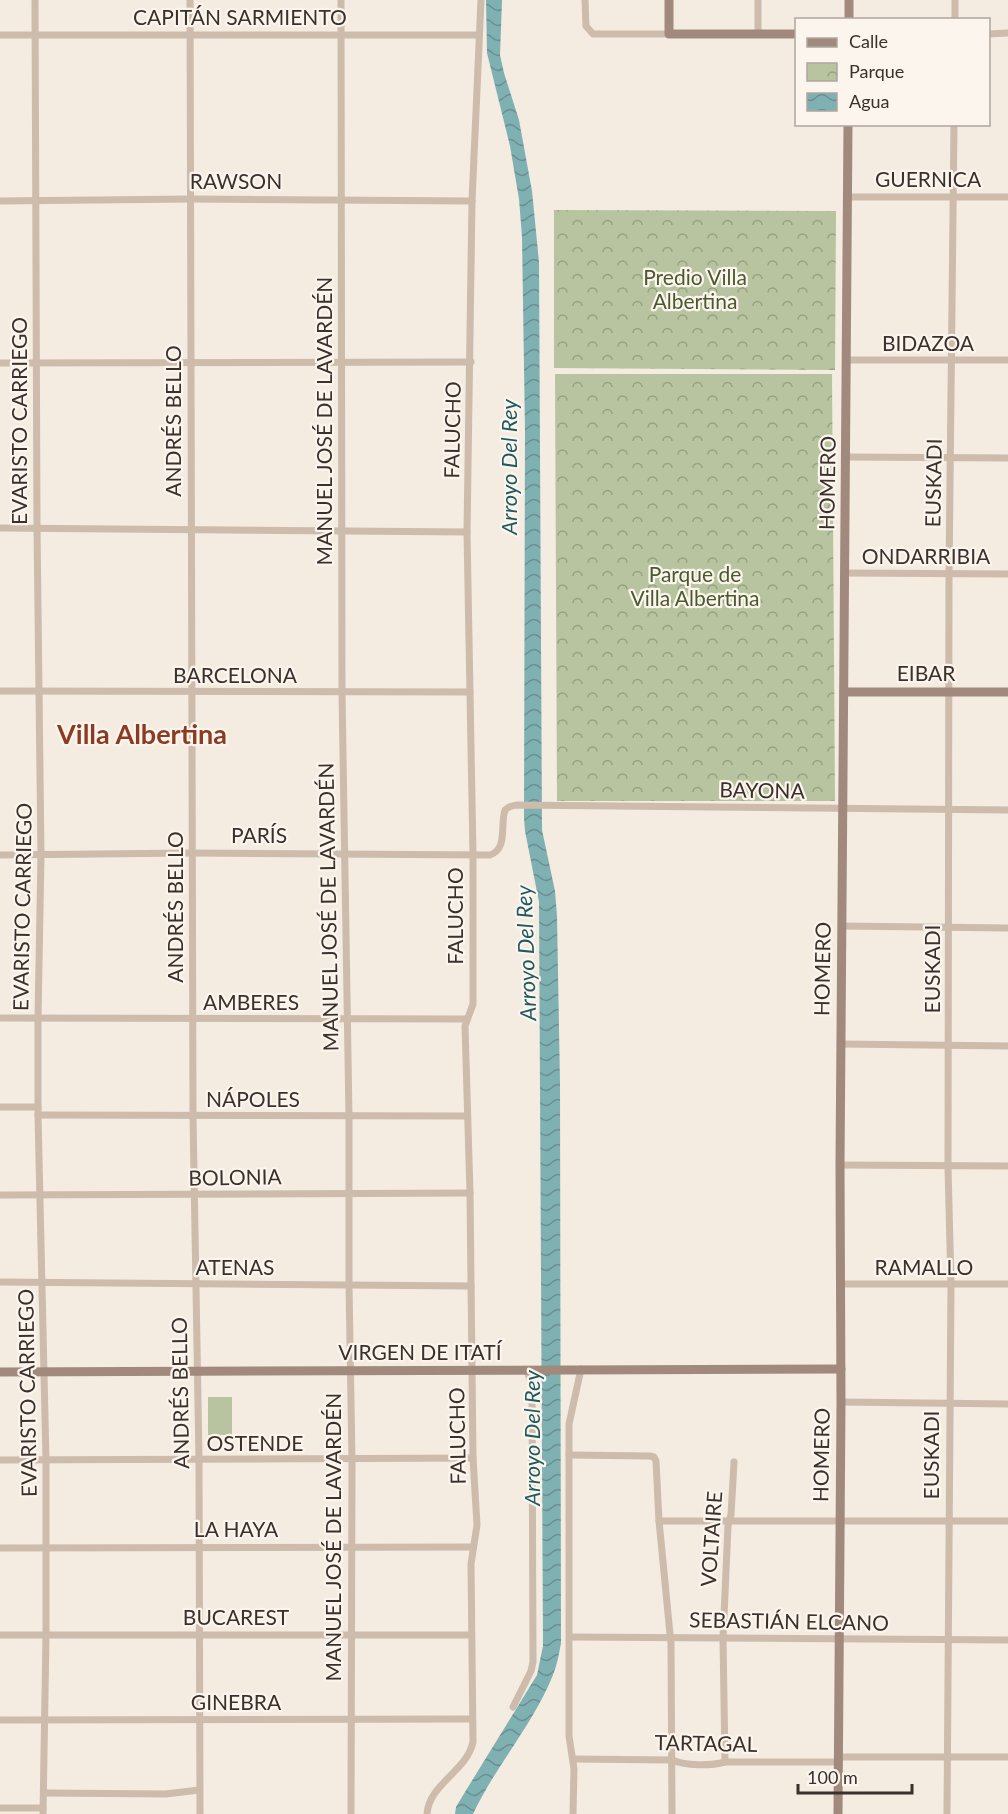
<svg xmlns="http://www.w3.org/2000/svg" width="1008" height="1814" font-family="Lato,sans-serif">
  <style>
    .park { fill: url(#park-crowns) }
    .pitch { fill: #b8c4a0 }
    .water { fill: url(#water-waves) }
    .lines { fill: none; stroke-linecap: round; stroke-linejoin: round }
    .street { stroke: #cdbbac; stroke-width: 7 }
    .secondary { stroke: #a18a7d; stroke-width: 9 }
    .labels { text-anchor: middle; stroke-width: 4.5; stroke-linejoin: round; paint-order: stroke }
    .street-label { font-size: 21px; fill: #3b302b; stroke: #fbf5ee }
    .park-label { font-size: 21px; fill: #4a5a2e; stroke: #fbf5ee }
    .water-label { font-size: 22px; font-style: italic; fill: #1f5a5e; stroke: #fbf5ee }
    .district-label { font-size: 27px; font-weight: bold; fill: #8c3b22; stroke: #fbf5ee }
  </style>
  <defs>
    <pattern id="park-crowns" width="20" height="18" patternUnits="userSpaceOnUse" patternTransform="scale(1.5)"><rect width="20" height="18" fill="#b8c4a0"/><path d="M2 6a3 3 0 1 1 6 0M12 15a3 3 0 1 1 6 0" fill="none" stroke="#97a083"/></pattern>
    <pattern id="water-waves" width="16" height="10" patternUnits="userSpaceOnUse" patternTransform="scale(1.5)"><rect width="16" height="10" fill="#7fb0b2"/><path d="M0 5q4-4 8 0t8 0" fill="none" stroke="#699091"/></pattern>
  </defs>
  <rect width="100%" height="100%" fill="#f4ebe1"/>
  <!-- park -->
  <g class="park">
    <polygon points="554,210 836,211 835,370 554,368"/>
    <polygon points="555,374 832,374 835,801 557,801"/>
  </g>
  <!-- pitch -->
  <rect class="pitch" x="208" y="1397" width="24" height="38"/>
  <!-- water -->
  <path class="water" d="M486,0H502L500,55L504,73L519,120L532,191L539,262L542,830L555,891L557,916L560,1083L561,1643C559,1654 557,1665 553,1675C533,1725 496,1765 473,1814H455L456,1807L465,1792L537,1675L543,1646L539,902L525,831L524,818L525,431L522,237L519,199L510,146L487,53Z"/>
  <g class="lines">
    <!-- street -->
    <g class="street">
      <polyline points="35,0 37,528 41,855 38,1018 38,1115 46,1460 46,1635 43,1814"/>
      <polyline points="190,0 193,1116 199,1460 200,1814"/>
      <polyline points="341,0 342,693 349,1117 349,1285 352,1460 351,1814"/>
      <polyline points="585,0 586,26 593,34 669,34"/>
      <polyline points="758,0 758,33"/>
      <polyline points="955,0 955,20"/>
      <polyline points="988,34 1008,33"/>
      <polyline points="0,35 479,35"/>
      <polyline points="848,197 1008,197"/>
      <polyline points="0,201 190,199 472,201"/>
      <polyline points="847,360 1008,360"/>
      <polyline points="0,363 471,362"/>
      <polyline points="847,457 1008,458"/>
      <polyline points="0,528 467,532"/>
      <polyline points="845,573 1008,574"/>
      <polyline points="0,691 470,692"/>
      <path d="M0,855L192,853L490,855C508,849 500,825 505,810L509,807L516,805L1008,810"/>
      <polyline points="842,926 1008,928"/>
      <polyline points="0,1018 466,1019"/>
      <polyline points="841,1044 1008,1046"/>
      <polyline points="0,1107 38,1107"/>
      <polyline points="38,1115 467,1116"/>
      <polyline points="840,1165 1008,1166"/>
      <polyline points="0,1195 470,1193"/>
      <polyline points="0,1282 471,1286"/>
      <polyline points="840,1284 1008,1284"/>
      <polyline points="841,1402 1008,1404"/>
      <polyline points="569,1455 650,1456 654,1457 656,1461 659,1521 671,1644 672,1814"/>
      <polyline points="0,1460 473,1458"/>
      <polyline points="659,1521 1008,1521"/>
      <polyline points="0,1548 473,1547"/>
      <polyline points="0,1635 471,1635"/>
      <polyline points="570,1637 1008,1640"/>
      <polyline points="513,1707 531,1671 533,1662 532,1385 527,1371"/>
      <polyline points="0,1720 472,1719"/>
      <polyline points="839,1757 1008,1757"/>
      <path d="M573,1759L672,1760C686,1766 710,1766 725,1762H839"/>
      <polyline points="725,1762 723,1638 728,1526 731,1515 734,1462"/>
      <polyline points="44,1793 166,1794 199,1790"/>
      <polyline points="0,1808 43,1808"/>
      <path d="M427,1814C429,1784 467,1771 473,1742L471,1564L477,1525L473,1458L470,1193L465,1026L473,1004V854L467,532L472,201L481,0"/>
      <polyline points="573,1814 574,1769 569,1736 569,1424 581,1369"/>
      <polyline points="947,1814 951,1284 948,1167 949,574 954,124"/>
    </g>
    <!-- secondary -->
    <g class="secondary">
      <polyline points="669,0 669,34 796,34"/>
      <polyline points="849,20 849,0"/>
      <polyline points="844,692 1008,692"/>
      <polyline points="0,1372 841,1369"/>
      <polyline points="838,1814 841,1402 840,1165 848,124"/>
    </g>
  </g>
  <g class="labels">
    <!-- street labels -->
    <g class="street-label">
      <text x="240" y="25">CAPITÁN SARMIENTO</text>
      <text x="928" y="187">GUERNICA</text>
      <text x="236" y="189">RAWSON</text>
      <text x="928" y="351">BIDAZOA</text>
      <text transform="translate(20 421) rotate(-90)" y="7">EVARISTO CARRIEGO</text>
      <text transform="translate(174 421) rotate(-90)" y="7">ANDRÉS BELLO</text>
      <text transform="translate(325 421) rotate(-90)" y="7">MANUEL JOSÉ DE LAVARDÉN</text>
      <text transform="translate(453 430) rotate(-89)" y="7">FALUCHO</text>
      <text transform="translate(828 483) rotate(-89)" y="7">HOMERO</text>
      <text transform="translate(934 483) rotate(-89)" y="7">EUSKADI</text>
      <text x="926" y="564">ONDARRIBIA</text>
      <text x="926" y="681">EIBAR</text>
      <text x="235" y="683">BARCELONA</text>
      <text transform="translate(762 791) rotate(1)" y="7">BAYONA</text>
      <text x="259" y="843">PARÍS</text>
      <text transform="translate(23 907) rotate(-89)" y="7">EVARISTO CARRIEGO</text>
      <text transform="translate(176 907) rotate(-90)" y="7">ANDRÉS BELLO</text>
      <text transform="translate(329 907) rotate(-91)" y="7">MANUEL JOSÉ DE LAVARDÉN</text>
      <text transform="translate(456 916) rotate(-90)" y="7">FALUCHO</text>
      <text transform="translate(823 969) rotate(-89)" y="7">HOMERO</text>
      <text transform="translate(933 969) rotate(-90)" y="7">EUSKADI</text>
      <text x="251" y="1010">AMBERES</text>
      <text x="253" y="1107">NÁPOLES</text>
      <text transform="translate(235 1178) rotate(-1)" y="7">BOLONIA</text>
      <text x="235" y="1275">ATENAS</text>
      <text x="924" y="1275">RAMALLO</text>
      <text x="420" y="1360">VIRGEN DE ITATÍ</text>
      <text transform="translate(28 1393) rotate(-91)" y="7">EVARISTO CARRIEGO</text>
      <text transform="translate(181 1393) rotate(-91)" y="7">ANDRÉS BELLO</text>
      <text transform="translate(458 1436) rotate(-91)" y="7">FALUCHO</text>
      <text x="255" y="1451">OSTENDE</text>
      <text transform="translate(822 1455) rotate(-89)" y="7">HOMERO</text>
      <text transform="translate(932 1455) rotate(-90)" y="7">EUSKADI</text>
      <text x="236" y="1537">LA HAYA</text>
      <text transform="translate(334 1537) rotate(-90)" y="7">MANUEL JOSÉ DE LAVARDÉN</text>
      <text transform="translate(712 1539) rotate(-86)" y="7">VOLTAIRE</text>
      <text x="236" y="1625">BUCAREST</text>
      <text transform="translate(789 1622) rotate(1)" y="7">SEBASTIÁN ELCANO</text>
      <text x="236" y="1710">GINEBRA</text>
      <text transform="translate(706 1744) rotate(1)" y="7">TARTAGAL</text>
    </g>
    <!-- park labels -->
    <g class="park-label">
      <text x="695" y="285">Predio Villa<tspan x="695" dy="24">Albertina</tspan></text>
      <text x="695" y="582">Parque de<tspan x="695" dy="24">Villa Albertina</tspan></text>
    </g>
    <!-- water labels -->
    <g class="water-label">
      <text transform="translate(509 467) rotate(-90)" y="8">Arroyo Del Rey</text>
      <text transform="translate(526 953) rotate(-92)" y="8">Arroyo Del Rey</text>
      <text transform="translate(532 1438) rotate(-90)" y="8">Arroyo Del Rey</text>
    </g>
    <!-- district labels -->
    <g class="district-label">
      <text x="142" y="744">Villa Albertina</text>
    </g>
  </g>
  <!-- legend -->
  <rect x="795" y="18" width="195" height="108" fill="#fbf5ee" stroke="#aea6a0" stroke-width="1.5"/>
  <rect x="807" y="38" width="30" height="9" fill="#a18a7d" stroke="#aea6a0" stroke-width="1.5"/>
  <text x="849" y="48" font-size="18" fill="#3b302b">Calle</text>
  <rect x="807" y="63" width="30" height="18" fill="url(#park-crowns)" stroke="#aea6a0" stroke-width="1.5"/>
  <text x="849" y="78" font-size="18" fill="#3b302b">Parque</text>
  <rect x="807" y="93" width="30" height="18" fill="url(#water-waves)" stroke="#aea6a0" stroke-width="1.5"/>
  <text x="849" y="108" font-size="18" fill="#3b302b">Agua</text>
  <!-- scale -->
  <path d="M798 1784v9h114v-9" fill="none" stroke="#3b302b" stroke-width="3"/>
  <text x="807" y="1784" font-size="18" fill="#3b302b" stroke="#fbf5ee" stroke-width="4.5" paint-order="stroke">100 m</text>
</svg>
